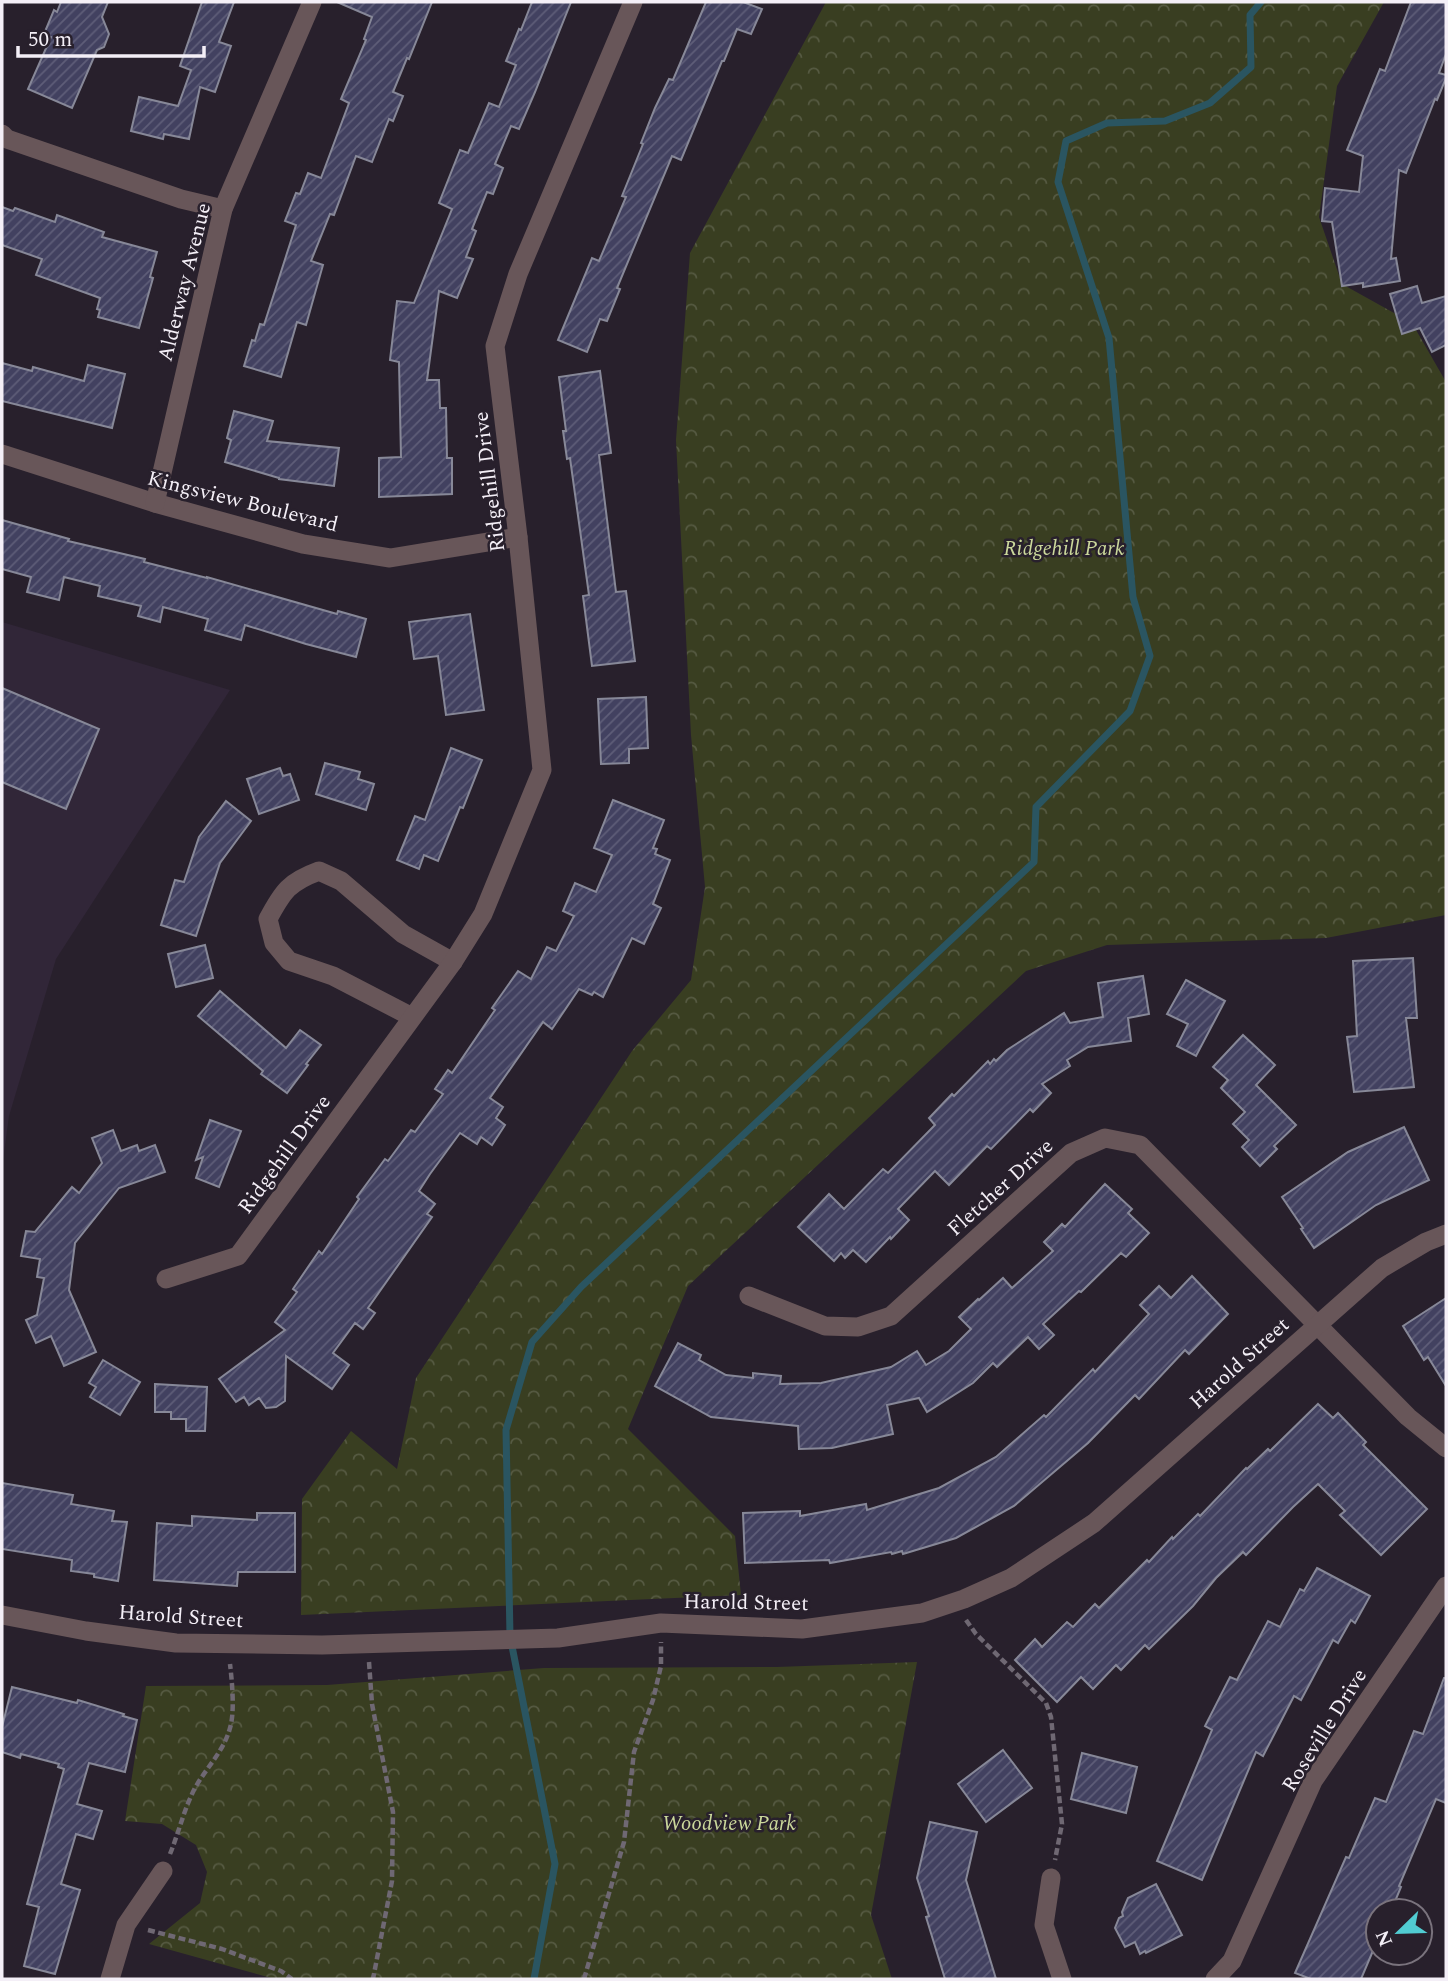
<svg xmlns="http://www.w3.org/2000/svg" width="1448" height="1981" font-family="Spectral,serif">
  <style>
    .built { fill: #312638 }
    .park { fill: url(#park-crowns) }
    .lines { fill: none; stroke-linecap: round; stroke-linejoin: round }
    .stream { stroke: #2a5561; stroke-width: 7 }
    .building { fill: url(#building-hatch); stroke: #878898; stroke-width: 2 }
    .path { stroke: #6f6873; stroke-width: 4.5; stroke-dasharray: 7 3.5; stroke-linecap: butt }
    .minor { stroke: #685659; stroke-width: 19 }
    .labels { text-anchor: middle; stroke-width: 5; stroke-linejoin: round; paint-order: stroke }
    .street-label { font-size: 21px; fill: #f4eff7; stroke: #28202c }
    .park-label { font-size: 21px; font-style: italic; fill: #cbd89b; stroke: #28202c }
  </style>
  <defs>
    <pattern id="park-crowns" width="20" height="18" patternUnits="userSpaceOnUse" patternTransform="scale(1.75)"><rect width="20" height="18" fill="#393e21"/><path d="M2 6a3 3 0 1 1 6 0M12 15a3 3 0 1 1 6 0" fill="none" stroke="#565a42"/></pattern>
    <pattern id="building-hatch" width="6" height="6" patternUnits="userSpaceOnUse" patternTransform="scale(1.75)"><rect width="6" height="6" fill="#424160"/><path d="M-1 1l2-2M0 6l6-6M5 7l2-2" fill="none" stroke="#5e5d78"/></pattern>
  </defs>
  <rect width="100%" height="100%" fill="#28202c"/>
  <!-- built -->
  <polygon class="built" points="2,622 230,690 56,959 9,1116 2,1168"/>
  <!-- park -->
  <g class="park">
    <polygon points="826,2 1384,2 1337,86 1319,217 1342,284 1412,323 1446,382 1446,915 1326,938 1107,945 1026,971 688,1286 628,1429 735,1536 741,1595 301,1615 302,1499 351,1431 397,1469 416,1378 632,1051 691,980 705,887 691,735 676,440 690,253"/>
    <polygon points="917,1662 871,1915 892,1979 275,1979 149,1944 200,1903 207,1872 196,1845 162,1824 125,1821 146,1686 327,1685 544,1668 777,1667"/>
  </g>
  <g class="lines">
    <!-- stream -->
    <polyline class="stream" points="534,1979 555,1864 510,1636 506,1430 532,1342 581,1287 1034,862 1036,807 1130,711 1150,656 1133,597 1109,338 1058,182 1066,141 1107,123 1165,121 1210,103 1251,67 1250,15 1261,2"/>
  </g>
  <!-- building -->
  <g class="building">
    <polygon points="61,2 108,2 102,17 109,34 104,47 97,50 72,108 28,89 51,37 44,34 54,10 57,12"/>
    <polygon points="202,2 234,2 219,42 231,46 215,92 200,87 189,139 164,134 163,139 131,131 139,97 178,106 191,70 180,66"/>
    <polygon points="337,2 432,2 409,59 407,58 393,92 403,96 393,121 389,119 372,162 356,156 334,215 330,214 311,261 323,265 306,325 297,322 281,377 244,366 252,340 255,341 260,324 264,325 296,225 285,221 296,193 300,194 308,173 321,178 349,103 341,99 366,40 364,39 372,17"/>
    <polygon points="532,2 571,2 535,92 519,129 511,126 495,164 503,168 493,194 487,192 472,229 476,231 466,257 473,259 457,298 439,291 427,380 439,380 440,408 446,408 447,458 452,458 452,494 379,497 379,458 401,457 399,362 390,360 397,301 414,303 452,209 439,203 460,150 468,153 489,103 499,107 516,65 506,61 519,29 521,30"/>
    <polygon points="706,2 743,2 762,9 751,34 737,29 724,61 722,61 681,160 672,156 617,288 620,289 607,321 600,319 587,352 558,340 592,258 599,261 626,197 622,196 643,144 641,143 655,108 669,79 673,80"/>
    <polygon points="1411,2 1446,2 1446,54 1439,73 1446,75 1446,78 1437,100 1435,99 1406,173 1399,170 1391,259 1396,258 1400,281 1363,287 1363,283 1342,286 1332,222 1322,221 1325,188 1359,192 1363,156 1347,150 1380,69 1385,71"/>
    <polygon points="2,207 13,211 15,208 55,222 57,215 104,232 102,237 157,252 150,277 153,278 139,328 98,317 100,310 97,309 100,298 36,275 42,259 2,245"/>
    <polygon points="1417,286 1422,303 1446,296 1446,345 1432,352 1420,328 1402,334 1390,294"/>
    <polygon points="2,363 32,371 33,367 84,381 88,365 125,374 112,428 2,401"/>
    <polygon points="600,371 611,453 599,455 616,592 626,591 635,661 592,666 583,596 589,595 570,458 567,459 563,431 566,431 559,377"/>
    <polygon points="234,411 273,421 267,441 339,448 334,486 279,479 279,478 225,462 231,440 227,438"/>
    <polygon points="2,520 69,539 68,541 145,559 144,562 207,578 207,577 337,614 338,611 366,619 356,657 306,644 245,625 241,640 205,630 208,619 163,607 160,622 138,616 141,606 98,596 100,586 64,577 59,600 27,592 31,577 2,569"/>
    <polygon points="470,614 484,710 446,715 438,656 414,659 409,622"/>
    <polygon points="2,688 99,729 66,809 2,782"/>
    <polygon points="646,697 648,748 629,749 629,763 601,764 598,699"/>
    <polygon points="451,748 482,760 463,808 460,807 438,861 424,855 419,869 397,860 415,816 425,820"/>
    <polygon points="325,763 360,772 358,779 374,784 366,810 316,794"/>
    <polygon points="280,768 283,776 290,774 299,800 259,814 247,779"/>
    <polygon points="613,800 664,820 653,848 657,849 655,854 670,860 653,904 661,908 644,944 632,938 603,997 594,992 592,995 579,989 552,1029 543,1022 490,1098 503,1107 496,1118 505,1125 492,1145 481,1137 477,1144 460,1133 430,1174 419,1191 435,1204 427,1214 432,1217 368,1308 375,1313 363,1329 355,1323 333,1353 349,1365 332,1389 286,1356 285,1401 276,1407 266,1408 259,1398 249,1405 244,1397 236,1402 219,1379 285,1330 275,1322 297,1292 293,1289 319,1251 322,1254 359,1199 357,1197 385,1159 388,1161 411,1130 415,1132 443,1094 435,1089 448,1070 452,1073 495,1010 492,1008 518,971 531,979 547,947 556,951 574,916 563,911 575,883 596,892 612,855 594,848"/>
    <polygon points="226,801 251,821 220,863 196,936 161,925 175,880 184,882 199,837"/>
    <polygon points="205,945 213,978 176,987 168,954"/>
    <polygon points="1413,958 1417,1018 1406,1018 1414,1087 1354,1092 1347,1037 1357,1036 1353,961"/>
    <polygon points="1143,976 1149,1014 1128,1018 1131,1041 1088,1047 1067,1060 1070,1066 1042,1084 1051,1093 1033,1112 1030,1109 991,1149 987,1146 949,1185 935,1171 898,1209 909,1220 891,1239 890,1237 866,1262 853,1250 845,1258 841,1253 834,1261 798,1227 829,1194 844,1209 883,1169 888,1173 935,1125 929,1118 952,1094 954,1096 988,1061 990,1064 994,1059 996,1061 1007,1050 1064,1013 1070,1023 1103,1017 1098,983"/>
    <polygon points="1186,980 1225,1001 1196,1056 1177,1046 1188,1024 1167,1014"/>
    <polygon points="220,991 286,1048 300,1030 321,1045 306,1064 308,1065 287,1093 261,1074 263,1071 198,1016"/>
    <polygon points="1243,1035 1275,1065 1256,1085 1296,1125 1274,1146 1277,1149 1260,1166 1242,1147 1249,1140 1233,1124 1245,1112 1221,1088 1228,1080 1213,1067"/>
    <polygon points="210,1120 241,1131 219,1187 196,1178 203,1157 196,1160"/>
    <polygon points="1404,1127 1429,1180 1376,1205 1314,1248 1301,1229 1303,1228 1282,1197 1348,1152"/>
    <polygon points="113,1130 121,1151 137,1145 139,1151 155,1145 165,1172 119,1188 75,1243 69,1290 96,1352 64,1366 51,1336 36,1343 26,1320 37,1315 44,1278 37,1277 40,1259 21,1256 26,1231 35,1232 72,1187 79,1193 102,1163 92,1138"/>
    <polygon points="1105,1184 1132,1209 1128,1213 1149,1233 1126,1257 1121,1253 1081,1292 1079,1291 1043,1324 1054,1335 1039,1349 1028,1337 997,1367 993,1363 973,1383 927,1412 919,1398 887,1405 893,1434 832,1448 799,1449 798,1426 711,1417 655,1386 678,1343 701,1355 699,1360 726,1375 753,1378 753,1373 781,1376 780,1384 821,1383 891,1367 917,1351 926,1365 949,1351 971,1329 959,1317 978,1299 979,1300 1003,1278 1012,1288 1053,1251 1044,1242 1062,1224 1065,1227"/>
    <polygon points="1192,1276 1228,1314 1189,1354 1185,1350 1139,1399 1135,1395 1088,1443 1014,1506 956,1538 903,1554 902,1551 892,1554 891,1552 830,1563 829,1560 745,1563 743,1513 800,1511 800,1516 866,1504 867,1510 939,1488 996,1457 1044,1415 1046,1417 1093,1369 1095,1372 1149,1314 1140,1305 1159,1286 1171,1298"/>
    <polygon points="1446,1298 1446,1386 1428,1357 1424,1360 1403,1326"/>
    <polygon points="103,1360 140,1382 120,1415 90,1397 96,1387 89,1383"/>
    <polygon points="155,1384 207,1387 205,1431 186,1431 186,1419 171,1419 171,1412 155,1412"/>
    <polygon points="1318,1404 1333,1418 1338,1413 1366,1442 1363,1445 1427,1509 1381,1555 1340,1515 1345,1511 1318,1484 1293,1507 1246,1555 1243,1552 1216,1578 1193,1606 1149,1649 1145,1645 1121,1670 1116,1665 1093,1689 1081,1677 1057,1702 1015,1660 1035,1639 1042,1647 1067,1622 1073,1627 1095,1604 1099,1608 1147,1560 1149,1562 1172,1537 1173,1539 1198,1514 1200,1516 1246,1468 1247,1469 1268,1449 1270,1451"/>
    <polygon points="2,1483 73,1495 71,1504 114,1511 112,1521 127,1522 118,1581 94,1577 94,1574 71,1571 72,1560 2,1549"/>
    <polygon points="257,1513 295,1513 295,1572 238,1572 237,1586 154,1580 157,1523 192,1526 192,1516 257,1520"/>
    <polygon points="1317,1568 1370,1596 1355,1623 1351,1620 1338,1643 1333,1640 1301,1700 1294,1696 1263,1756 1256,1752 1202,1880 1157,1861 1212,1730 1205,1726 1230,1677 1237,1680 1268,1621 1280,1627 1300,1589 1304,1591"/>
    <polygon points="1444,1678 1446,1678 1446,1803 1436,1799 1399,1886 1401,1887 1391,1911 1378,1911 1378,1939 1361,1979 1311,1979 1295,1973 1346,1857 1349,1858 1375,1798 1386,1802 1414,1731 1423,1734"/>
    <polygon points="12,1687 77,1703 78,1700 124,1714 123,1716 137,1720 125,1772 89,1763 77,1804 102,1811 93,1839 76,1834 61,1884 80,1890 55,1974 24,1966 39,1907 27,1904 64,1769 58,1767 59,1764 21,1754 20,1758 2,1752 2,1727"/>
    <polygon points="1003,1750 1032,1788 986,1822 958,1784"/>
    <polygon points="1082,1753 1137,1767 1126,1813 1071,1799"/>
    <polygon points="930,1822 977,1832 966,1880 996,1979 945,1979 926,1917 929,1916 917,1878"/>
    <polygon points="1156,1884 1182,1935 1146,1953 1145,1951 1140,1954 1135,1942 1125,1947 1115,1928 1119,1918 1123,1916 1122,1912 1128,1898"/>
  </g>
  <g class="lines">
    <!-- path -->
    <g class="path">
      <polyline points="966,1620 976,1634 1046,1703 1051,1717 1062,1824 1055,1860"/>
      <polyline points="369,1662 372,1704 393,1812 392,1881 373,1979"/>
      <path d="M170,1854C179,1832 184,1809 195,1788C206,1768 224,1751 230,1728C235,1712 232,1681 230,1664"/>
      <polyline points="148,1930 222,1949 281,1971 292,1979"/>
      <polyline points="584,1979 624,1842 634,1752 653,1700 661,1666 661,1642"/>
    </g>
    <!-- minor -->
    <g class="minor">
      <polyline points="2,134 7,139 181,199 223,209"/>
      <polyline points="2,454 155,503 303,544 390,558 518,537"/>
      <polyline points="155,503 223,209 312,2"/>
      <path d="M412,1017L333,976L289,961L274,943L268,919C283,891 289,882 319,871L341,881L403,934L453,962"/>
      <polyline points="166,1279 238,1256 453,962 483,914 542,770 518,537 495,346 518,274 633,2"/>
      <polyline points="749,1296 825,1326 858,1327 891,1316 1071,1153 1105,1138 1140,1145 1408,1417 1446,1448"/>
      <polyline points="2,1615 86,1631 176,1643 322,1645 558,1638 661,1623 802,1629 922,1613 964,1599 1011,1578 1094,1523 1382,1268 1426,1242 1446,1234"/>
      <polyline points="1051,1878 1044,1925 1062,1979"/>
      <polyline points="110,1979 126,1925 163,1871"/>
      <polyline points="1215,1979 1232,1961 1313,1781 1446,1586"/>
    </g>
  </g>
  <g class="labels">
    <!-- street labels -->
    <g class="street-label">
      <text transform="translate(184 282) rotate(-76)" y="7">Alderway Avenue</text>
      <text transform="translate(489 482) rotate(-97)" y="7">Ridgehill Drive</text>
      <text transform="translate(243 501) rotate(14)" y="7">Kingsview Boulevard</text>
      <text transform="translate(284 1154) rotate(-54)" y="7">Ridgehill Drive</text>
      <text transform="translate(1000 1187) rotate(-42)" y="7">Fletcher Drive</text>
      <text transform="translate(1239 1363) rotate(-42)" y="7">Harold Street</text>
      <text transform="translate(746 1602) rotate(1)" y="7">Harold Street</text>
      <text transform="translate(181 1616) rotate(4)" y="7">Harold Street</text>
      <text transform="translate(1324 1730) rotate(-58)" y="7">Roseville Drive</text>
    </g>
    <!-- park labels -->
    <g class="park-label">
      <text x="1064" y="555">Ridgehill Park</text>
      <text x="729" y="1830">Woodview Park</text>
    </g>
  </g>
  <!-- border -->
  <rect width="1448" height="1981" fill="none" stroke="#f4eff7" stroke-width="7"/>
  <!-- north arrow -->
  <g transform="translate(1399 1932) rotate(247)"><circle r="33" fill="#28202c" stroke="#7a737d" stroke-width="2"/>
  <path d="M0-5L12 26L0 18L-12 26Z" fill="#51ccd2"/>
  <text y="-10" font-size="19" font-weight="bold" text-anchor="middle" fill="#f4eff7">N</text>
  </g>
  <!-- scale -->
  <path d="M18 46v10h186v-10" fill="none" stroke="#f4eff7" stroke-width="3.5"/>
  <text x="28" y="46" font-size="21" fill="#f4eff7" stroke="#28202c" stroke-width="5" paint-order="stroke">50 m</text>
</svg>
